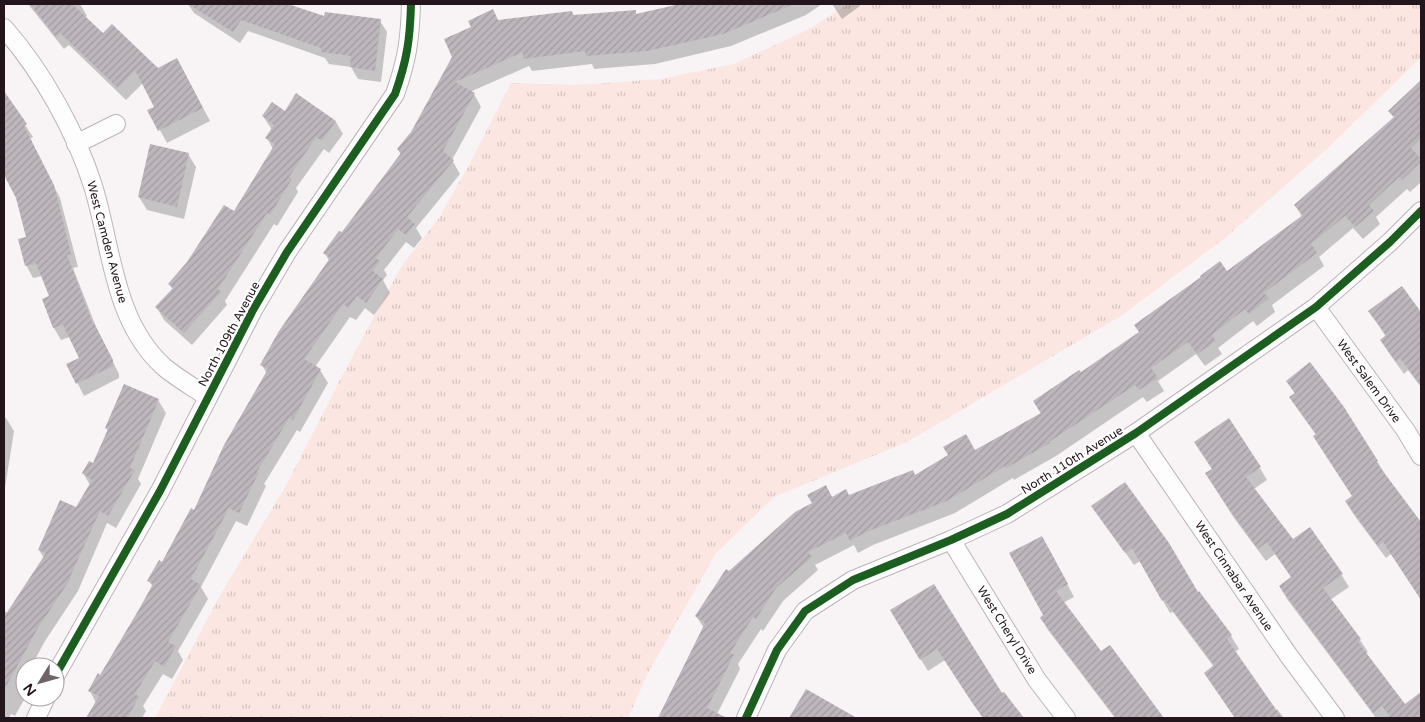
<svg xmlns="http://www.w3.org/2000/svg" width="1425" height="722" font-family="'Varela Round',sans-serif">
  <style>
    .grass { fill: url(#grass-tufts) }
    .shadow { fill: #0003 }
    .building { fill: url(#building-hatch) }
    .lines { fill: none; stroke-linecap: round; stroke-linejoin: round }
    .street-casing { stroke: #bcb4b8; stroke-width: 20 }
    .street { stroke: #fefdfe; stroke-width: 18 }
    .cycleway-casing { stroke: #fff; stroke-width: 11 }
    .cycleway { stroke: #1b5e20; stroke-width: 8 }
    .labels { text-anchor: middle; stroke-width: 4.5; stroke-linejoin: round; paint-order: stroke }
    .street-label { font-size: 12px; fill: #22151b; stroke: #fff }
  </style>
  <defs>
    <pattern id="grass-tufts" width="24" height="20" patternUnits="userSpaceOnUse" patternTransform="scale(1.25)"><rect width="24" height="20" fill="#fbe6e2"/><path d="M3 7l-1-3M5 7V3M7 7l1-3M15 17l-1-3M17 17v-4M19 17l1-3" fill="none" stroke="#d7c4c1"/></pattern>
    <pattern id="building-hatch" width="6" height="6" patternUnits="userSpaceOnUse" patternTransform="scale(1.25)"><rect width="6" height="6" fill="#bdb6bc"/><path d="M-1 1l2-2M0 6l6-6M5 7l2-2" fill="none" stroke="#a29ca1"/></pattern>
  </defs>
  <rect width="100%" height="100%" fill="#f8f4f6"/>
  <!-- grass -->
  <polygon class="grass" points="848,4 1421,4 1421,57 1328,148 1225,238 1121,316 907,442 774,497 716,553 648,673 628,718 155,718 218,599 287,484 343,374 401,267 439,218 469,165 511,83 578,85 660,79 734,64 811,28"/>
  <!-- shadow -->
  <g class="shadow">
    <polygon points="28,4 80,4 87,16 85,18 103,35 158,69 184,72 210,121 167,143 149,110 155,107 143,83 126,100 69,45 64,49"/>
    <polygon points="188,4 254,4 266,11 269,4 285,4 326,18 380,21 387,32 381,82 358,79 351,67 329,64 325,58 248,31 240,43 194,13"/>
    <polygon points="686,4 822,4 806,15 731,46 655,64 594,69 592,64 532,71 529,66 470,92 474,94 481,107 452,160 460,174 416,228 422,238 414,248 406,242 384,270 387,275 383,280 390,293 374,315 365,308 356,320 350,317 315,367 320,370 328,383 300,432 297,430 264,484 266,486 247,526 236,521 201,587 208,599 178,651 183,660 172,679 163,674 143,706 146,711 142,718 88,718 96,703 90,691 101,676 153,587 149,581 162,563 194,512 267,374 262,365 329,261 325,253 342,234 401,155 398,149 498,21 572,12 574,16 635,12 637,15"/>
    <polygon points="832,4 859,4 860,6 842,19"/>
    <polygon points="1421,82 1421,158 1420,159 1421,161 1421,182 1410,192 1407,189 1376,217 1380,224 1363,239 1353,228 1319,257 1324,266 1272,305 1275,312 1257,326 1253,321 1218,348 1222,354 1205,366 1196,354 1158,381 1164,391 1147,402 1143,397 1056,456 1014,480 1013,478 955,513 873,545 858,553 854,545 815,565 818,570 783,601 763,631 761,629 738,664 740,669 715,718 658,718 704,628 696,616 729,573 832,498 849,496 915,476 975,451 1041,414 1034,402 1080,374 1227,272 1302,217 1295,205 1394,118 1390,111"/>
    <polygon points="4,93 33,137 30,139 60,198 78,267 73,268 96,327 119,374 119,378 84,396 68,364 81,358 70,337 61,340 54,328 43,300 50,297 42,276 33,278 26,265 27,238 17,198 4,173"/>
    <polygon points="285,113 336,122 343,134 329,153 324,149 296,188 298,192 277,226 274,224 225,301 227,305 192,345 164,320 157,308 173,289 169,284 234,213 273,149 267,138 272,130 263,116"/>
    <polygon points="188,154 196,167 184,219 147,210 139,197"/>
    <polygon points="1402,288 1421,314 1421,387 1408,370 1404,374 1389,353 1381,340 1386,337 1370,312"/>
    <polygon points="1287,381 1343,407 1385,474 1416,517 1421,526 1421,599 1391,554 1386,558 1354,515 1346,502 1353,497 1316,435 1290,398 1295,394"/>
    <polygon points="158,400 166,413 138,479 141,484 116,528 107,523 78,591 45,641 31,667 25,667 25,677 19,688 25,698 15,716 11,714 9,718 4,718 4,611 8,613 44,558 39,550 76,509 90,485 83,473 94,465 108,431 106,428"/>
    <polygon points="4,417 6,418 14,431 4,494"/>
    <polygon points="1260,468 1267,480 1254,489 1293,540 1341,574 1349,587 1330,600 1360,640 1368,652 1365,654 1405,706 1421,694 1421,718 1376,718 1287,599 1280,587 1292,578 1275,554 1266,561 1234,518 1214,486"/>
    <polygon points="1093,506 1197,594 1199,593 1231,636 1239,649 1235,652 1275,711 1277,709 1284,718 1235,718 1205,673 1214,667 1173,612 1170,613 1140,561 1134,565"/>
    <polygon points="1049,549 1074,597 1063,603 1101,653 1110,646 1163,718 1115,718 1048,630 1041,618 1044,616"/>
    <polygon points="891,611 1001,695 1003,694 1021,718 983,718 945,660 928,671"/>
    <polygon points="807,690 854,718 793,718 792,717"/>
  </g>
  <!-- building -->
  <g class="building">
    <polygon points="30,4 72,4 103,33 112,24 158,68 177,58 203,108 158,131 147,110 154,107 135,70 118,88 60,33 56,37"/>
    <polygon points="188,4 288,4 324,16 325,12 381,19 375,71 350,67 351,56 321,52 321,48 241,20 233,32"/>
    <polygon points="680,4 794,4 723,34 647,51 586,56 585,51 523,59 523,52 455,82 475,93 443,151 454,160 407,217 415,224 406,235 398,229 376,258 380,261 373,271 383,279 366,303 357,296 348,308 343,304 304,359 321,369 293,420 289,418 257,472 259,472 239,513 229,508 191,579 201,585 168,642 176,646 164,667 155,661 135,694 139,697 127,718 86,718 99,696 88,691 98,673 100,675 138,611 153,584 147,581 159,560 162,562 191,508 194,510 224,445 268,369 260,365 279,331 330,258 323,253 339,231 342,232 401,153 397,149 411,132 452,57 444,39 471,27 468,21 493,9 498,20 572,11 573,15 636,10 636,14"/>
    <polygon points="1421,80 1421,138 1411,148 1421,159 1421,162 1402,180 1399,177 1369,205 1374,211 1355,227 1345,216 1311,244 1317,253 1264,293 1269,298 1249,314 1245,309 1212,335 1216,341 1197,354 1188,342 1151,368 1158,378 1139,390 1135,385 1049,442 1050,443 1006,468 1005,466 947,501 866,532 850,541 846,533 808,552 812,557 776,588 756,619 753,617 730,653 734,655 707,708 727,718 658,718 705,623 695,616 726,569 729,571 795,512 812,503 807,495 826,485 832,497 846,489 849,495 913,470 915,475 948,455 943,447 966,434 975,450 1041,413 1033,401 1079,370 1081,372 1139,332 1134,325 1201,277 1200,276 1220,261 1227,271 1303,215 1294,205 1394,117 1388,111"/>
    <polygon points="4,91 27,124 24,126 54,185 71,254 67,255 93,324 94,323 113,360 113,366 76,384 66,364 79,358 63,325 53,328 42,299 49,296 36,263 25,266 18,239 26,237 16,198 4,175"/>
    <polygon points="296,93 336,121 322,141 316,137 289,177 292,179 270,215 267,213 218,289 221,292 184,333 155,307 173,288 168,284 187,262 224,205 234,211 275,144 265,138 274,125 262,116 272,102 285,111"/>
    <polygon points="150,144 189,153 177,207 138,197"/>
    <polygon points="1402,286 1421,312 1421,386 1400,358 1396,362 1380,340 1386,335 1368,311"/>
    <polygon points="1310,362 1344,407 1378,461 1376,462 1421,522 1421,600 1383,542 1378,546 1345,501 1352,496 1313,436 1316,434 1289,397 1295,393 1286,381"/>
    <polygon points="124,384 159,399 130,468 135,470 108,516 100,511 70,577 71,578 38,628 4,690 4,617 46,553 38,550 60,500 76,507 92,480 82,473 89,461 93,463 108,429 105,428"/>
    <polygon points="1229,418 1261,467 1246,477 1293,539 1310,527 1343,574 1323,588 1361,639 1358,642 1405,704 1421,692 1421,718 1386,718 1390,716 1382,706 1373,713 1279,586 1291,577 1267,542 1258,549 1226,505 1205,473 1212,469 1194,442"/>
    <polygon points="1125,482 1169,543 1198,592 1199,591 1232,635 1227,639 1282,718 1235,718 1204,673 1214,665 1164,599 1162,601 1132,548 1125,553 1091,506"/>
    <polygon points="1042,536 1068,584 1056,591 1101,651 1110,645 1164,718 1116,718 1040,618 1043,615 1009,553"/>
    <polygon points="934,584 1002,693 1004,692 1024,718 983,718 971,701 937,649 920,660 890,610"/>
    <polygon points="806,689 857,718 789,718"/>
  </g>
  <g class="lines">
    <defs>
      <g id="street">
        <path d="M4,28C42,71 76,132 93,186C112,247 113,321 164,367C177,378 193,387 208,397"/>
        <polyline points="76,144 116,124"/>
        <polyline points="1316,307 1406,431 1421,456"/>
        <polyline points="1136,433 1289,656 1335,718"/>
        <polyline points="951,540 1037,680 1066,718"/>
        <path d="M55,676L160,491L253,310L287,252L395,94C407,60 410,40 411,4"/>
        <polyline points="36,718 46,697"/>
        <polyline points="746,718 777,650 805,611 853,580 951,540 1007,514 1136,433 1316,307 1390,242 1421,211"/>
      </g>
    </defs>
    <!-- street casing -->
    <use href="#street" class="street-casing"/>
    <!-- street -->
    <use href="#street" class="street"/>
    <defs>
      <g id="cycleway">
        <path d="M55,676L160,491L253,310L287,252L395,94C407,60 410,40 411,4"/>
        <polyline points="746,718 777,650 805,611 853,580 951,540 1007,514 1136,433 1316,307 1390,242 1421,211"/>
      </g>
    </defs>
    <!-- cycleway casing -->
    <use href="#cycleway" class="cycleway-casing"/>
    <!-- cycleway -->
    <use href="#cycleway" class="cycleway"/>
  </g>
  <g class="labels">
    <!-- street labels -->
    <g class="street-label">
      <text transform="translate(107 242) rotate(75)" y="4">West Camden Avenue</text>
      <text transform="translate(229 334) rotate(-62)" y="4">North 109th Avenue</text>
      <text transform="translate(1369 381) rotate(54)" y="4">West Salem Drive</text>
      <text transform="translate(1072 460) rotate(-32)" y="4">North 110th Avenue</text>
      <text transform="translate(1234 576) rotate(56)" y="4">West Cinnabar Avenue</text>
      <text transform="translate(1007 630) rotate(58)" y="4">West Cheryl Drive</text>
    </g>
  </g>
  <!-- border -->
  <rect width="1425" height="722" fill="none" stroke="#22151b" stroke-width="10"/>
  <!-- north arrow -->
  <g transform="translate(40 682) rotate(233)"><circle r="24" fill="#ffffff" stroke="#a7a1a4"/>
  <path d="M0-4L9 19L0 12L-9 19Z" fill="#6d6368"/>
  <text y="-8" font-size="14" font-weight="bold" text-anchor="middle" fill="#22151b">N</text>
  </g>
</svg>
